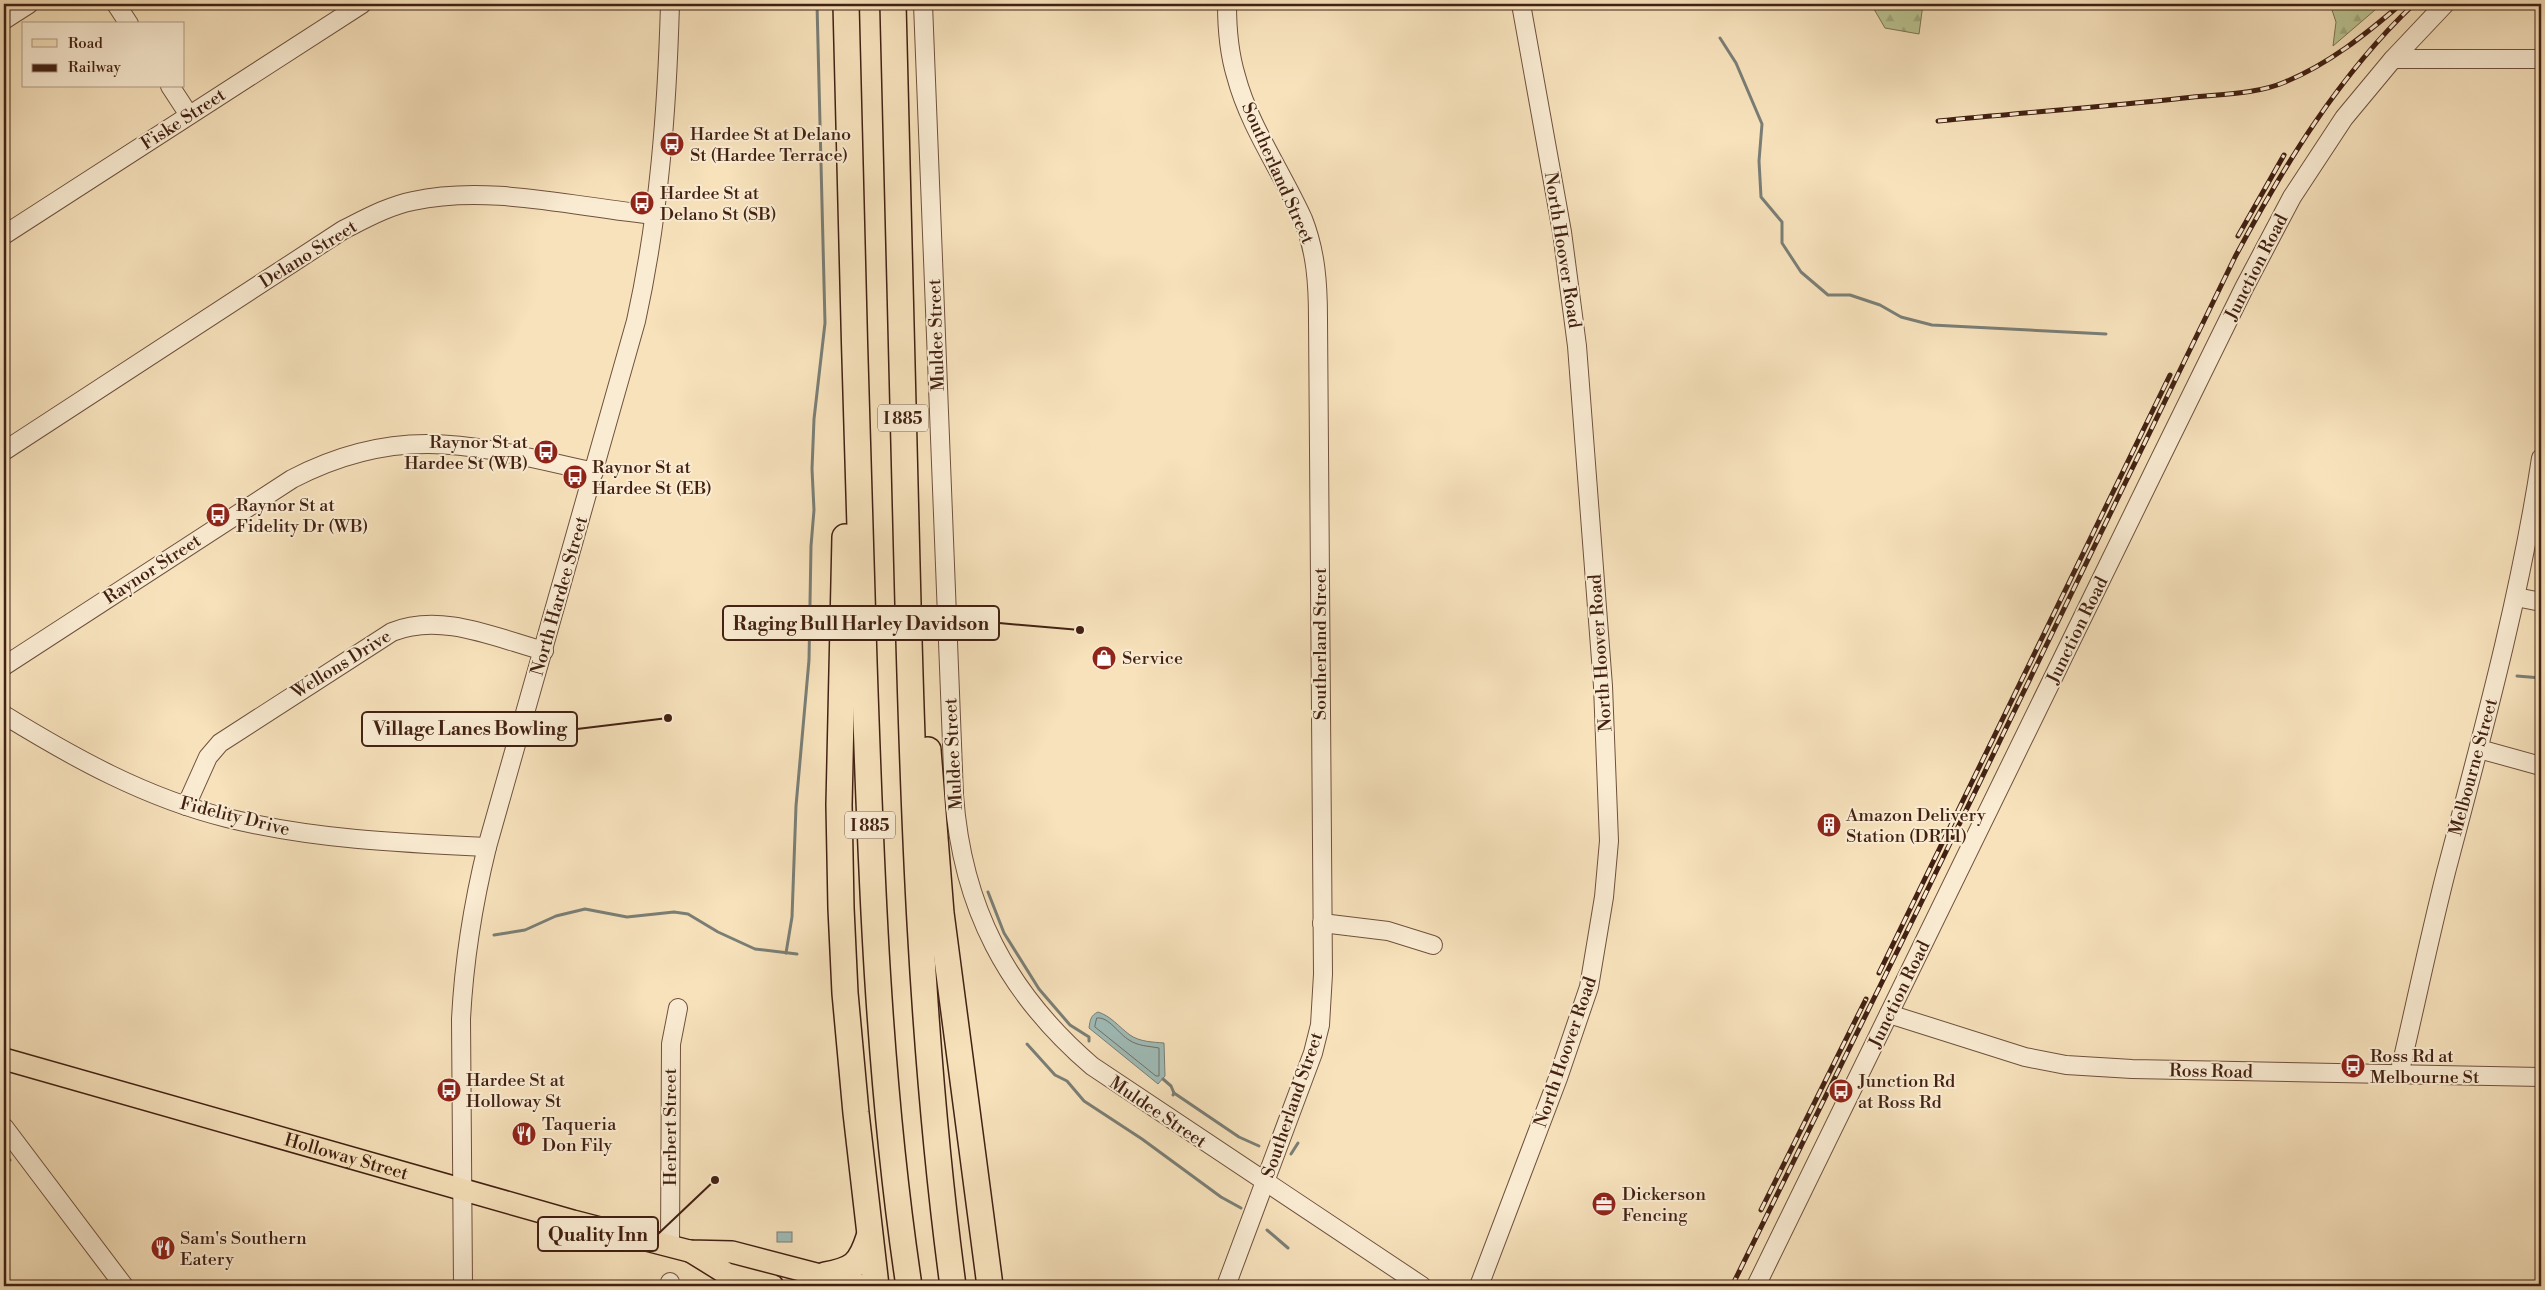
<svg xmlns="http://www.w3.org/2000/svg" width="2545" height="1290" font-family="'Libre Bodoni',serif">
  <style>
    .forest { fill: url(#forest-firs); stroke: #7e7252 }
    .water { fill: #9fbcb8; stroke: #7a7e76 }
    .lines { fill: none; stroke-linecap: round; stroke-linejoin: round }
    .shore { stroke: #706e66; stroke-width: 1 }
    .stream { stroke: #7a7e76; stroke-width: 3 }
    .minor-casing { stroke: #6f513d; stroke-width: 20 }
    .major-casing { stroke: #422113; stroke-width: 24 }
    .highway-casing { stroke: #422113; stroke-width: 28 }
    .minor { stroke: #faecd3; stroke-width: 18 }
    .major { stroke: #f7e2bc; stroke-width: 21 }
    .highway { stroke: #f7e2bc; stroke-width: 25 }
    .rail-casing { stroke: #422113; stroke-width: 5 }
    .rail { stroke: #faecd3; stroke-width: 3; stroke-dasharray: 9; stroke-linecap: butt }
    .labels { text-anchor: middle; stroke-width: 4; stroke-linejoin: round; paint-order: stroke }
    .shield { fill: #faecd3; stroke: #795e4d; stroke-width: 1 }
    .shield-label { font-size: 16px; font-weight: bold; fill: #422113 }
    .street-label { font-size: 18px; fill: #422113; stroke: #faecd3 }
    .poi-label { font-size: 18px; fill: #422113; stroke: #faecd3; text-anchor: start }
    .leader { fill: none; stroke: #422113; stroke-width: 2 }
    .callout-dot { fill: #422113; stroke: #faecd3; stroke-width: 2 }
    .callout { fill: #faecd3; stroke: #422113; stroke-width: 2 }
    .callout-label { font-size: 19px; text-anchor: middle; font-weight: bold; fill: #422113 }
  </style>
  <defs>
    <pattern id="forest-firs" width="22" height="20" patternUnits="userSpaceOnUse" patternTransform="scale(1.25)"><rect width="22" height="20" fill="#bac492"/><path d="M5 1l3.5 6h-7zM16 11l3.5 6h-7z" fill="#a1a87d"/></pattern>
  </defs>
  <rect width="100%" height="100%" fill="#f7e2bc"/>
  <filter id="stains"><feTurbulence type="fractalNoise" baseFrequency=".004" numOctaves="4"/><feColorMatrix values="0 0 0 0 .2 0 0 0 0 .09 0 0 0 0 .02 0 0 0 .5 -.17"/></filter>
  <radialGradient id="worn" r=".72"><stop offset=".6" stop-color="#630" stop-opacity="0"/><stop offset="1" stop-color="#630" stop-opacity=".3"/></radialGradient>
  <!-- forest -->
  <g class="forest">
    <polygon points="1871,4 1923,4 1919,34 1885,28"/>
    <polygon points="2330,4 2382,4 2333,46 2336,22"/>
  </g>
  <!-- water -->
  <g class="water">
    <path d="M1098,1012C1111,1016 1119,1027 1130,1035C1140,1042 1153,1042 1164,1043L1165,1076L1158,1084L1089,1028C1090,1020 1091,1015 1098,1012Z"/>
    <rect x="777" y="1232" width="15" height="10"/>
  </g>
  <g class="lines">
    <!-- shore -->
    <path class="shore" d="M1097,1018C1108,1016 1119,1034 1129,1040C1138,1046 1148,1046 1159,1048V1076H1156L1095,1027Z"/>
    <!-- stream -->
    <g class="stream">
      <polyline points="1720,38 1736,63 1762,124 1759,161 1761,197 1782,222 1782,243 1801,272 1828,295 1850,295 1880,305 1901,317 1932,325 2106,334"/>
      <polyline points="2517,676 2541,678"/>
      <polyline points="988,892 1004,933 1039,989 1070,1025 1089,1037 1089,1041"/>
      <polyline points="494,935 525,930 556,916 585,909 627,917 674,912 688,914 718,932 755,949 797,954"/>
      <polyline points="786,953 792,917 796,806 809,660 811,546 814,510 812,469 814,419 825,323 817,4"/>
      <polyline points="1027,1044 1055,1075 1067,1081 1084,1101 1142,1139 1221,1197 1241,1208"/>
      <polyline points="1163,1079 1171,1086 1174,1093"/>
      <polyline points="1173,1095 1174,1093 1239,1137 1259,1146"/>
      <polyline points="1291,1154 1298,1143"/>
      <polyline points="4,1164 10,1160"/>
      <polyline points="1267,1230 1288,1248"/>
    </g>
    <defs>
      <g id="minor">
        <polyline points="116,4 129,24"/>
        <path d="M923,4L954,795C962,907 1007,993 1092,1066L1422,1286"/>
        <polyline points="4,20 29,4"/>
        <polyline points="2393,59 2541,59"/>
        <polyline points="170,86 189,115"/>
        <polyline points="4,235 362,4"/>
        <path d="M4,451L343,230C365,219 388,206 413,201C491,184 578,208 656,215"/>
        <polyline points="2516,597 2541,602"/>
        <path d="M4,666L292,479C403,421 480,447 594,472"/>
        <path d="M4,715C74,758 146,798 227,818C312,839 399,843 487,847"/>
        <polyline points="2479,749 2541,766"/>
        <path d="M186,806L208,757L220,743L392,632C441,612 496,638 544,651"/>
        <polyline points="1322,923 1388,931 1433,945"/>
        <polyline points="1889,1014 2025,1057 2066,1065 2132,1069 2541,1077"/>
        <path d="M2399,1075C2415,1007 2429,939 2446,872C2482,735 2520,598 2541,458"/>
        <polyline points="4,1127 124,1286"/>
        <polyline points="670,1246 671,1044 678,1008"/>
        <polyline points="670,1282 670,1286"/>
        <path d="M463,1286L461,1019C464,960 473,904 487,847L636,321C659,217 667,111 670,4"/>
        <path d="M1226,1286L1313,1053L1320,1025L1323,974L1318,319C1318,284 1316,252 1303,219C1282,172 1249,126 1236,76C1229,53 1227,28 1227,4"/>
        <polyline points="1479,1286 1558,1078 1589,987 1604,897 1609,841 1603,686 1577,346 1562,232 1521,4"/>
        <polyline points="1756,1286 2156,467 2244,288 2292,197 2344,118 2393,59 2445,4"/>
      </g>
      <g id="major">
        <path id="s1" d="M4,1059L573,1221L689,1251L732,1252L862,1286"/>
        <polyline points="690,1251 727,1274 773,1286"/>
      </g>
      <g id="highway">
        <path d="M846,4C851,223 857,443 864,662C871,871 878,1080 909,1286"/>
        <path d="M893,4C898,191 902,378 907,565C913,807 921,1047 953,1286"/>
        <polyline points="845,537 839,805 841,908 845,993 856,1113 876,1286"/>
        <polyline points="928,750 941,913 990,1286"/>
        <path d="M825,1275C853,1270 860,1265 869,1237"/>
      </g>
    </defs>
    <!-- minor casing -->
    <use href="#minor" class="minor-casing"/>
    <!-- major casing -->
    <use href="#major" class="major-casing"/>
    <!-- highway casing -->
    <use href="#highway" class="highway-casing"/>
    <!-- minor -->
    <use href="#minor" class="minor"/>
    <!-- major -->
    <use href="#major" class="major"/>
    <!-- highway -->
    <use href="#highway" class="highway"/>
    <defs>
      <g id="rail">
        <path d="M1938,121C2020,113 2102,107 2184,98C2217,94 2255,95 2285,82C2329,64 2366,34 2401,4"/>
        <polyline points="2238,236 2284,155"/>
        <polyline points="1879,973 2170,375"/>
        <polyline points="1761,1210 1866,999"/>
        <path d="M1732,1286L1921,903L2235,257C2284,166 2338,76 2414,4"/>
      </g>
    </defs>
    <!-- rail casing -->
    <use href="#rail" class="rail-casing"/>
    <!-- rail -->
    <use href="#rail" class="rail"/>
  </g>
  <!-- icons -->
  <defs>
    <symbol id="bus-disc" viewBox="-11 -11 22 22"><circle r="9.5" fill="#8f2418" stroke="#faecd3"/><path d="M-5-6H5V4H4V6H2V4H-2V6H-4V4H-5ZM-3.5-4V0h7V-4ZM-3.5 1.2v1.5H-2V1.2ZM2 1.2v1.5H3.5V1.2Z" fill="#fff"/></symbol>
    <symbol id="shop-disc" viewBox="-11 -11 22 22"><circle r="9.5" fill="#8f2418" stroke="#faecd3"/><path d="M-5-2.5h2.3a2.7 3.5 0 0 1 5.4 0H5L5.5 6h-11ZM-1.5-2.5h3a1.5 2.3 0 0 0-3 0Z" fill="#fff"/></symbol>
    <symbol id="building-disc" viewBox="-11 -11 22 22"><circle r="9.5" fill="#8f2418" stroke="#faecd3"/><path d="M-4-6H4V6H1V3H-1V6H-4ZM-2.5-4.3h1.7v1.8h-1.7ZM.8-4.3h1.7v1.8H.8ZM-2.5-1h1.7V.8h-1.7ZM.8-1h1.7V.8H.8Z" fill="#fff"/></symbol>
    <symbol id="restaurant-disc" viewBox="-11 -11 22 22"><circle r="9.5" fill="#8f2418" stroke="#faecd3"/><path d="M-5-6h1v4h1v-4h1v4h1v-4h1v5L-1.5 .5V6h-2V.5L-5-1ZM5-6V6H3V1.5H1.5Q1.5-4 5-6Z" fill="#fff"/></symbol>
    <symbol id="office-disc" viewBox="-11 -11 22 22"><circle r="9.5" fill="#8f2418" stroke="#faecd3"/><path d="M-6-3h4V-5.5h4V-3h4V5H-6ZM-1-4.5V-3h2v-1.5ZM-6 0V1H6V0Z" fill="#fff"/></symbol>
  </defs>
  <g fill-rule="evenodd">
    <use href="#bus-disc" x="658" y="130" width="28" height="28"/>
    <use href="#bus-disc" x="628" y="189" width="28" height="28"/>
    <use href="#bus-disc" x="532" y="438" width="28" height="28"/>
    <use href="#bus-disc" x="561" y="463" width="28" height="28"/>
    <use href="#bus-disc" x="204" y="501" width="28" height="28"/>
    <use href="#shop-disc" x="1090" y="644" width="28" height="28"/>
    <use href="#building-disc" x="1815" y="811" width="28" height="28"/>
    <use href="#bus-disc" x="2339" y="1052" width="28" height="28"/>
    <use href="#bus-disc" x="435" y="1076" width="28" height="28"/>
    <use href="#bus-disc" x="1827" y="1077" width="28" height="28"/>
    <use href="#restaurant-disc" x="510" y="1120" width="28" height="28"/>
    <use href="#office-disc" x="1590" y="1190" width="28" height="28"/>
    <use href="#restaurant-disc" x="149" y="1234" width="28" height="28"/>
  </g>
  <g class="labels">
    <!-- shield labels -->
    <g class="shield">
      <rect x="878" y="404.5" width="50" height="27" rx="4"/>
      <rect x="845" y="811.5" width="50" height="27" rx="4"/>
    </g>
    <g class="shield-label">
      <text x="903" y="424">I 885</text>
      <text x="870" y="831">I 885</text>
    </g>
    <!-- street labels -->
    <g class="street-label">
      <text transform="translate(183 119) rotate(-33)" y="6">Fiske Street</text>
      <text transform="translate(1278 173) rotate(66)" y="6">Southerland Street</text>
      <text transform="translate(1563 250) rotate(81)" y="6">North Hoover Road</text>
      <text transform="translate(308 254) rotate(-32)" y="6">Delano Street</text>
      <text transform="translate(2256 267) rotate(-63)" y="6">Junction Road</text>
      <text transform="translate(936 335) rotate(-92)" y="6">Muldee Street</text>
      <text transform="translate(152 569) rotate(-33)" y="6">Raynor Street</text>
      <text transform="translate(559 596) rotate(-74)" y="6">North Hardee Street</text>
      <text transform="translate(2077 630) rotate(-64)" y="6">Junction Road</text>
      <text transform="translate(1320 644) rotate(-90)" y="6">Southerland Street</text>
      <text transform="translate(1600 653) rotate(-94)" y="6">North Hoover Road</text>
      <text transform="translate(341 664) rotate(-32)" y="6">Wellons Drive</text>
      <text transform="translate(953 754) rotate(-93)" y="6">Muldee Street</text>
      <text transform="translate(2473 767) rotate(-75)" y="6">Melbourne Street</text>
      <text transform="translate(235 816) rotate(14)" y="6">Fidelity Drive</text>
      <text transform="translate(1899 994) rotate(-64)" y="6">Junction Road</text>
      <text transform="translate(1565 1052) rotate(-71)" y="6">North Hoover Road</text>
      <text transform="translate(2211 1071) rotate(1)" y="6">Ross Road</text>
      <text transform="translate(1292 1105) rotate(-71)" y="6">Southerland Street</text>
      <text transform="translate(1158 1112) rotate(34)" y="6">Muldee Street</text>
      <text transform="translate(670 1127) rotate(-90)" y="6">Herbert Street</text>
      <text dy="6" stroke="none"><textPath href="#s1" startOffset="356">Holloway Street</textPath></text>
    </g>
    <!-- poi labels -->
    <g class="poi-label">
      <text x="690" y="140">Hardee St at Delano<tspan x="690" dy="21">St (Hardee Terrace)</tspan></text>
      <text x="660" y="199">Hardee St at<tspan x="660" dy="21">Delano St (SB)</tspan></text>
      <text x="528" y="448" text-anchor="end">Raynor St at<tspan x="528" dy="21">Hardee St (WB)</tspan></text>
      <text x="592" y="473">Raynor St at<tspan x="592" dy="21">Hardee St (EB)</tspan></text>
      <text x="236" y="511">Raynor St at<tspan x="236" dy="21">Fidelity Dr (WB)</tspan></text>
      <text x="1122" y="664">Service</text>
      <text x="1846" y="821">Amazon Delivery<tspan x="1846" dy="21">Station (DRT1)</tspan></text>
      <text x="2370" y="1062">Ross Rd at<tspan x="2370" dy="21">Melbourne St</tspan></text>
      <text x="466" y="1086">Hardee St at<tspan x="466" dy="21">Holloway St</tspan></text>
      <text x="1858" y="1087">Junction Rd<tspan x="1858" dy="21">at Ross Rd</tspan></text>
      <text x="542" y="1130">Taqueria<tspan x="542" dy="21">Don Fily</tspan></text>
      <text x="1622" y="1200">Dickerson<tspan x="1622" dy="21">Fencing</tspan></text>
      <text x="180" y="1244">Sam's Southern<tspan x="180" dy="21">Eatery</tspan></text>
    </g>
  </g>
  <!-- callouts -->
  <path class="leader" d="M1080 630L999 623M668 718L577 729M715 1180L658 1234"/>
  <g class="callout-dot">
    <circle cx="1080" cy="630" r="5"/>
    <circle cx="668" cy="718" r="5"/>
    <circle cx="715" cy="1180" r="5"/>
  </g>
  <g class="callout">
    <rect x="723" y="606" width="276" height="34" rx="5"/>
    <rect x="362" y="712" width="215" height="34" rx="5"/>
    <rect x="538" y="1217" width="120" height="34" rx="5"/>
  </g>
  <g class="callout-label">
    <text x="861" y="630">Raging Bull Harley Davidson</text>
    <text x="470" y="735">Village Lanes Bowling</text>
    <text x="598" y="1241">Quality Inn</text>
  </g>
  <!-- margin -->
  <rect width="2545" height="1290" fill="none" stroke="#f7e2bc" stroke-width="20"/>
  <rect x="5" y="5" width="2535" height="1280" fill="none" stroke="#422113" stroke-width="2.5"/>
  <rect x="10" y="10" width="2525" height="1270" fill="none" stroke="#422113"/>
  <!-- legend -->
  <rect x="22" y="22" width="162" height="65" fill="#faecd3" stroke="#b09b86"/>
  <rect x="32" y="39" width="25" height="8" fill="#f7e2bc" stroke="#b09b86"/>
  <text x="68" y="48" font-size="15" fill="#422113">Road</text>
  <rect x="32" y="64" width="25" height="8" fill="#422113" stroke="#b09b86"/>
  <text x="68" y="72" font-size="15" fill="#422113">Railway</text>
  <rect width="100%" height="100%" filter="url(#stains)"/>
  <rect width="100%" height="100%" fill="url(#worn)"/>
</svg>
